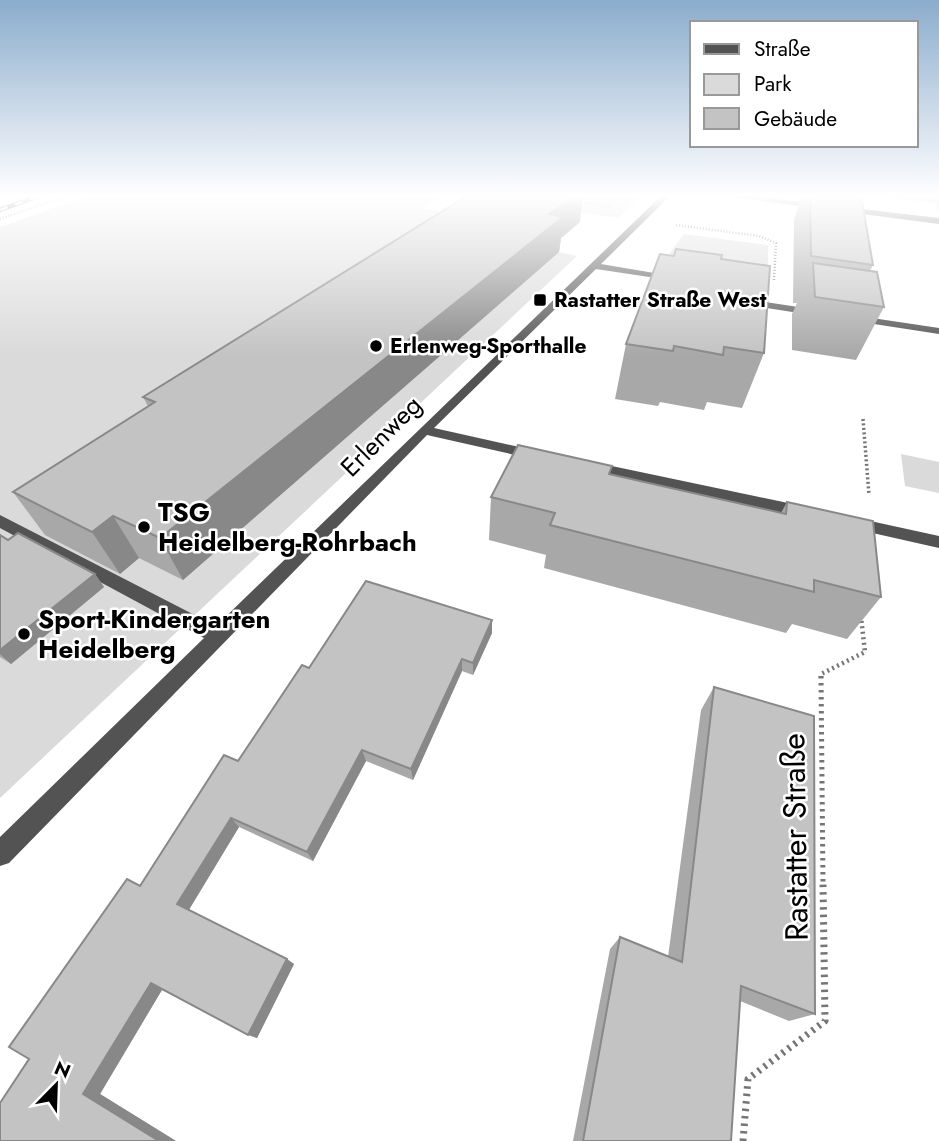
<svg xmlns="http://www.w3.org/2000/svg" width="939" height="1141" font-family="Jost,sans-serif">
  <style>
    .green { fill: #dadada }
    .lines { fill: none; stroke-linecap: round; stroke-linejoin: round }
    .path-far4 { stroke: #757575; stroke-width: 2.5; stroke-dasharray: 1 2; stroke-linecap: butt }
    .path-far3 { stroke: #757575; stroke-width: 3.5; stroke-dasharray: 2 2.5; stroke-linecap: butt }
    .path-far2 { stroke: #757575; stroke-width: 4.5; stroke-dasharray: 2 3.5; stroke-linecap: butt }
    .path-far1 { stroke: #757575; stroke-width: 5; stroke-dasharray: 2.5 4.5; stroke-linecap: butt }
    .path { stroke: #757575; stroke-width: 7; stroke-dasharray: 2.5 5; stroke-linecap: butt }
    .minor { fill: #535353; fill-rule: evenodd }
    .rail-casing { stroke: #000; stroke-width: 4.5 }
    .rail { stroke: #fff; stroke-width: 2.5; stroke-dasharray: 8; stroke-linecap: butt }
    .wall { fill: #a8a8a8 }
    .shaded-wall { fill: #888 }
    .building { fill: #c3c3c3; stroke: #888; stroke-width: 2 }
    .poi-dot { fill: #000; stroke: #fff; stroke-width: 2.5 }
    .labels { text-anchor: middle; stroke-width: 5; stroke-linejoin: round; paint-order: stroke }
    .far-poi-label { font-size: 21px; font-weight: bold; fill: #000; stroke: #fff; text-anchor: start }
    .street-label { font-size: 26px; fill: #000; stroke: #fff }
    .poi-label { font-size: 26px; font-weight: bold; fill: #000; stroke: #fff; text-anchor: start }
    .near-street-label { font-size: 32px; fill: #000; stroke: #fff }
  </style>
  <rect width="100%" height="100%" fill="#fff"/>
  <!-- green -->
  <g class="green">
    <polygon points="87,196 443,196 423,208 457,216 442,226 577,256 0,798 0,227"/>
    <polygon points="465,196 641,196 619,218"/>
    <polygon points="684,234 768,245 768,269 669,254"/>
    <polygon points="901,454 939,462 939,493 905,486"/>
  </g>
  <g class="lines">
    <!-- path-far4 -->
    <g class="path-far4">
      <polyline points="578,202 611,207"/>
      <polyline points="0,219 66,196"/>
      <polyline points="676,225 759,236 776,243 774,280"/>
    </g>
    <!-- path-far3 -->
    <polyline class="path-far3" points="863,419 869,495"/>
    <!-- path-far2 -->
    <polyline class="path-far2" points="821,678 821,674 865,652 861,617"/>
    <!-- path-far1 -->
    <polyline class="path-far1" points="821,676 823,884"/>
    <!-- path -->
    <polyline class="path" points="743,1141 748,1079 825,1021 823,882"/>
    <!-- minor -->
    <g class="minor">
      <polygon points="661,196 670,196 601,264 672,276 677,279 676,281 596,269 434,428 542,452 544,455 542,458 537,460 427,435 9,863 0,866 0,837 204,638 0,528 0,515 216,626"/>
      <polygon points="724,196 751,196 939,218 939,224"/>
      <polygon points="745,299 818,310 824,313 818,316 741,304 740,302"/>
      <polygon points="852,315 939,328 939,334 848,320 848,316"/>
      <polygon points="588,461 807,507 815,513 807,519 583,469 581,466"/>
      <polygon points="852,517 939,536 939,548 846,527 844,523 846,519"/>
    </g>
    <defs>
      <polyline id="rail" points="0,210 39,196"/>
    </defs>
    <!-- rail casing -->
    <use href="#rail" class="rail-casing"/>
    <!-- rail -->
    <use href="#rail" class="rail"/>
  </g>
  <!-- wall -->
  <g class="wall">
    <polygon points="802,196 861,196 873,265 870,271 884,307 856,360 792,350 792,314 797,303 793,303 794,219"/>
    <polygon points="875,196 939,196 939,212 936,203"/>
    <polygon points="580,222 561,238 559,252 183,580 139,558 120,574 45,535 13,492 148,406 143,397"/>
    <polygon points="674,256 721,259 764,353 742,408 707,402 704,410 660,402 658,406 615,399 626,344"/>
    <polygon points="610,474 781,513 787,502 881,597 847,639 792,624 786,633 544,568 546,555 489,540 491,497"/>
    <polygon points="0,535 8,540 95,574 104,587 11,664 0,657"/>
    <polygon points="492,633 473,675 462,671 413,780 366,761 313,861 239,827 189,910 294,964 257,1038 162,990 100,1094 176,1141 0,1141 29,1059 140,886 309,668"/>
    <polygon points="714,687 815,1014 789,1021 740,1001 731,1141 573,1141 610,949 620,937 668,957 701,710"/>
  </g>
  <!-- shaded-wall -->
  <g class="shaded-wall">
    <polygon points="574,196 583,196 580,222 561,238 559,252 183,580 160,538 549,214"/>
    <polygon points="113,516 139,558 120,574 92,532"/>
    <polygon points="95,574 104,587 11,664 0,654 0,650"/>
    <polygon points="492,620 492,633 473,675 473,663"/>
    <polygon points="462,659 462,671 413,780 411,769"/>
    <polygon points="362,750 366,761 313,861 307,852"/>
    <polygon points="231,818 239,827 188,911 177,904"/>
    <polygon points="287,959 294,964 257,1038 248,1035"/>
    <polygon points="151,983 163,988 100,1094 176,1141 159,1141 83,1094"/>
  </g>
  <!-- building -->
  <g class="building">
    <polygon points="467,196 574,196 549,214 563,217 160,538 113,516 92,532 13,492 155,402 143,397"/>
    <polygon points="810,196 861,196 873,265 811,256"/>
    <polygon points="676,249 722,255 721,259 770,266 764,353 724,347 723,355 674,346 673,351 626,344 660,254 674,256"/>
    <polygon points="813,263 877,272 884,307 815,297"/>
    <polygon points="518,445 612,466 609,474 786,514 787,502 873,521 881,597 814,580 814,592 550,525 555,513 491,497"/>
    <polygon points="18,533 95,574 0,650 0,535 8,540"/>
    <polygon points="366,581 492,620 473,663 462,659 411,769 362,750 307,852 231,818 177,904 287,959 248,1035 151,983 83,1094 159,1141 0,1141 0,1103 29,1059 9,1047 127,879 140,886 224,755 238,761 302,665 309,668"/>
    <polygon points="714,687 814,716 815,1014 741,986 731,1141 583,1141 620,937 682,962"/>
  </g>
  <!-- sky -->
  <linearGradient id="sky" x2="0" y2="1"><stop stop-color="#8baccc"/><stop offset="0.55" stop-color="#fff"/><stop offset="1" stop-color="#fff" stop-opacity="0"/></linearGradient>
  <rect width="939" height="356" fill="url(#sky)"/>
  <!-- markers -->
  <g class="poi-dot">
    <rect x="533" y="293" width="14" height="14" rx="3.5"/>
    <circle cx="376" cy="346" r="7"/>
    <circle cx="144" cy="527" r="7"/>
    <circle cx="24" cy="634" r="7"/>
  </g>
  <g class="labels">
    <!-- far-poi labels -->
    <g class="far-poi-label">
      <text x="554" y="307">Rastatter Straße West</text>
      <text x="390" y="353">Erlenweg-Sporthalle</text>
    </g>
    <!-- street labels -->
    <g class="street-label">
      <text transform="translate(381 436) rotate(-45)" y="9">Erlenweg</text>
    </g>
    <!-- poi labels -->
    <g class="poi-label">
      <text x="158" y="521">TSG<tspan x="158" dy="30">Heidelberg-Rohrbach</tspan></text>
      <text x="38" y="628">Sport-Kindergarten<tspan x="38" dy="30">Heidelberg</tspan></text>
    </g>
    <!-- near-street labels -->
    <g class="near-street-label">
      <text transform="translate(795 837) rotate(-91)" y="11">Rastatter Straße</text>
    </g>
  </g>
  <!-- legend -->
  <rect x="690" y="21" width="228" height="126" fill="#ffffff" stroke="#999999" stroke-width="2"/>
  <rect x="704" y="44" width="35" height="10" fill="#535353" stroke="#999999" stroke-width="2"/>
  <text x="754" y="56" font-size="21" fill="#000000">Straße</text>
  <rect x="704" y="74" width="35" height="21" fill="#dadada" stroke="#999999" stroke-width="2"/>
  <text x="754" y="91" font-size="21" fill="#000000">Park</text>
  <rect x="704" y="108" width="35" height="21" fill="#c3c3c3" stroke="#999999" stroke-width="2"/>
  <text x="754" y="126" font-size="21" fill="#000000">Gebäude</text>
  <!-- north arrow -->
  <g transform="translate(56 1085) rotate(23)" stroke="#ffffff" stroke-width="5" paint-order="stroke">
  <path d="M0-5L12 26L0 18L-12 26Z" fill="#000000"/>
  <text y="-10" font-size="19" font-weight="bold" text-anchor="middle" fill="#000000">N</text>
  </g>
</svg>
